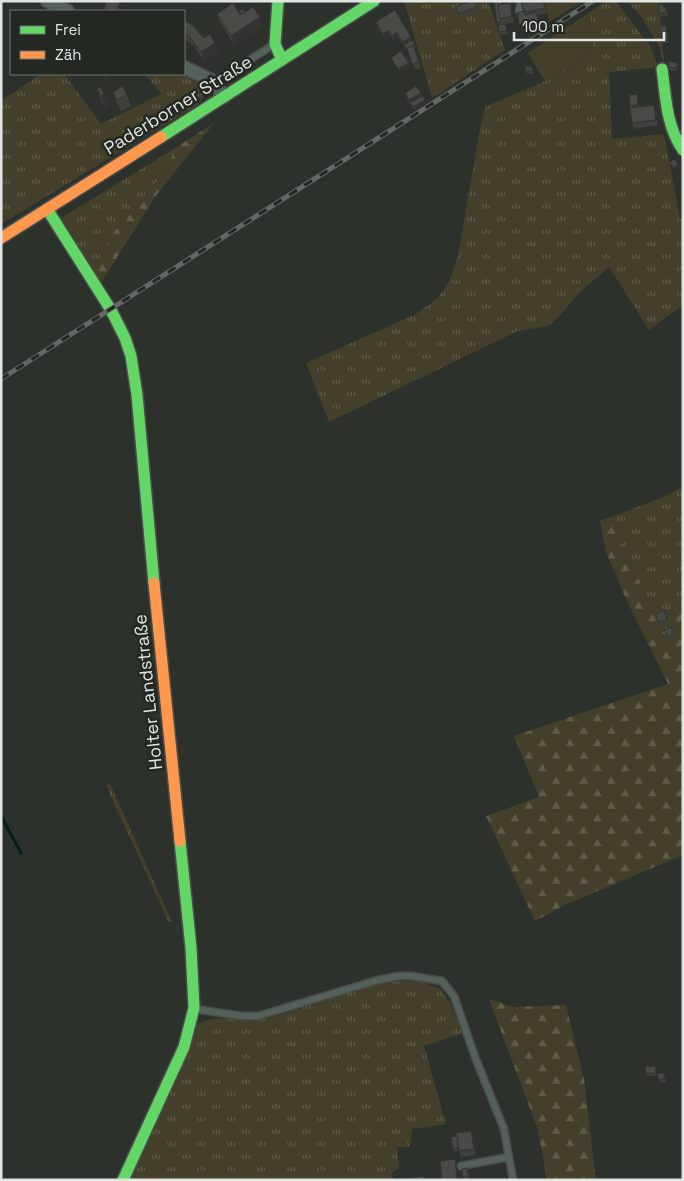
<svg xmlns="http://www.w3.org/2000/svg" width="684" height="1181" font-family="'Space Grotesk',sans-serif">
  <style>
    .grass { fill: url(#grass-tufts) }
    .forest { fill: url(#forest-firs) }
    .garden { fill: #433f2b }
    .lines { fill: none; stroke-linecap: round; stroke-linejoin: round }
    .stream { stroke: #051c1a; stroke-width: 3 }
    .lane-casing { stroke: #4b4d4a; stroke-width: 9 }
    .street-casing { stroke: #4b4d4a; stroke-width: 15 }
    .fast-casing { stroke: #4b4d4a; stroke-width: 14 }
    .slow-casing { stroke: #4b4d4a; stroke-width: 14 }
    .lane { stroke: #54615b; stroke-width: 6 }
    .street { stroke: #54615b; stroke-width: 12 }
    .fast { stroke: #63d668; stroke-width: 11 }
    .slow { stroke: #ff974d; stroke-width: 11 }
    .rail-casing { stroke: #636864; stroke-width: 5 }
    .rail { stroke: #232822; stroke-width: 3; stroke-dasharray: 9; stroke-linecap: butt }
    .wall { fill: #3e403c }
    .shaded-wall { fill: #323431 }
    .building { fill: #484a46; stroke: #323431 }
    .labels { text-anchor: middle; stroke-width: 5; stroke-linejoin: round; paint-order: stroke }
    .street-label { font-size: 18px; fill: #e2e6e2; stroke: #232822 }
  </style>
  <defs>
    <pattern id="grass-tufts" width="24" height="20" patternUnits="userSpaceOnUse" patternTransform="scale(1.25)"><rect width="24" height="20" fill="#433f2b"/><path d="M3 7l-1-3M5 7V3M7 7l1-3M15 17l-1-3M17 17v-4M19 17l1-3" fill="none" stroke="#5e5b49"/></pattern>
    <pattern id="forest-firs" width="22" height="20" patternUnits="userSpaceOnUse" patternTransform="scale(1.25)"><rect width="22" height="20" fill="#433f2b"/><path d="M5 1l3.5 6h-7zM16 11l3.5 6h-7z" fill="#5e5b49"/></pattern>
  </defs>
  <rect width="100%" height="100%" fill="#2d312c"/>
  <!-- grass -->
  <g class="grass">
    <polygon points="404,1 488,1 505,50 432,98"/>
    <polygon points="606,1 616,1 651,48 658,67 609,72 612,139 664,134 680,218 683,221 683,305 649,330 609,267 581,291 562,313 549,326 518,331 329,422 306,363 416,314 438,298 450,280 458,255 479,134 485,107 545,81 592,53 590,12"/>
    <polygon points="627,1 659,1 664,66 659,46 643,19"/>
    <polygon points="41,74 64,74 101,124 161,94 145,74 184,74 198,80 205,95 197,105 1,224 1,101"/>
    <polygon points="172,150 172,159 162,175 141,203 112,234 105,253 91,266 61,218"/>
    <polygon points="683,487 683,604 652,611 611,517 658,499"/>
    <polygon points="110,784 172,922 169,923 106,785"/>
    <polygon points="420,981 440,989 450,1002 463,1033 424,1046 446,1124 412,1129 410,1147 397,1147 399,1168 392,1173 393,1180 130,1180 196,1024 216,1018 252,1021 273,1017 383,982"/>
  </g>
  <!-- forest -->
  <g class="forest">
    <polygon points="214,123 155,197 101,283 91,266 105,253 112,234 141,203 162,175 172,159 172,150"/>
    <polygon points="611,517 652,611 683,604 683,855 565,905 535,921 486,816 539,797 514,736 668,684 626,599 606,552 600,521"/>
    <polygon points="489,999 513,1007 566,1005 584,1079 596,1180 547,1180 538,1130"/>
  </g>
  <!-- garden -->
  <g class="garden">
    <polygon points="545,1 583,1 549,22"/>
    <polygon points="590,12 592,53 545,81 528,53"/>
  </g>
  <g class="lines">
    <!-- stream -->
    <polyline class="stream" points="1,816 21,853"/>
    <defs>
      <g id="lane">
        <polyline points="519,11 521,1"/>
        <polyline points="215,82 273,45"/>
        <polyline points="195,1009 241,1016 258,1016 378,980 399,976 412,976 442,981 454,996 475,1057 504,1129 513,1180"/>
        <polyline points="461,1166 509,1157"/>
      </g>
      <g id="street">
        <polyline points="47,1 68,11"/>
        <polyline points="184,67 215,82 224,97"/>
      </g>
      <g id="fast">
        <polyline points="278,1 275,44 282,60"/>
        <path d="M662,69C666,97 666,126 683,150"/>
        <polyline points="161,137 374,1"/>
        <polyline points="47,209 111,310 125,338 131,356 137,395 154,583"/>
        <polyline points="123,1180 184,1047 194,1008 191,948 180,841"/>
      </g>
      <g id="slow">
        <polyline points="1,238 161,137"/>
        <polyline points="154,583 180,841"/>
      </g>
    </defs>
    <!-- lane casing -->
    <use href="#lane" class="lane-casing"/>
    <!-- street casing -->
    <use href="#street" class="street-casing"/>
    <!-- fast casing -->
    <use href="#fast" class="fast-casing"/>
    <!-- slow casing -->
    <use href="#slow" class="slow-casing"/>
    <!-- lane -->
    <use href="#lane" class="lane"/>
    <!-- street -->
    <use href="#street" class="street"/>
    <!-- fast -->
    <use href="#fast" class="fast"/>
    <!-- slow -->
    <use href="#slow" class="slow"/>
    <defs>
      <polyline id="rail" points="1,379 593,1"/>
    </defs>
    <!-- rail casing -->
    <use href="#rail" class="rail-casing"/>
    <!-- rail -->
    <use href="#rail" class="rail"/>
  </g>
  <!-- wall -->
  <g class="wall">
    <polygon points="475,1 478,10 460,16 456,7"/>
    <polygon points="521,1 544,1 547,13 538,15 539,23 535,23 536,27 520,28 519,25 523,11"/>
    <polygon points="120,2 121,5 119,11 105,11 104,9"/>
    <polygon points="502,4 512,9 514,22 505,24 508,34 500,35 497,22"/>
    <polygon points="666,7 668,16 660,16 659,13"/>
    <polygon points="239,11 245,12 263,26 234,45 220,22 217,14 241,14"/>
    <polygon points="184,20 204,38 215,43 219,52 204,61 194,46 184,39"/>
    <polygon points="376,22 412,40 416,48 414,49 421,68 415,70 409,53 399,38 394,41 390,36 385,39 378,28"/>
    <polygon points="666,26 669,43 663,43 662,40"/>
    <polygon points="679,66 678,71 669,70 668,67"/>
    <polygon points="532,67 533,70 533,74 526,73 525,71"/>
    <polygon points="97,89 109,105 105,107 101,101"/>
    <polygon points="113,92 127,95 131,106 121,111 117,103"/>
    <polygon points="405,93 422,96 426,103 414,110 407,99"/>
    <polygon points="637,94 639,106 654,105 656,111 658,125 634,129 632,123 630,106"/>
    <polygon points="664,611 668,622 659,625 656,614"/>
    <polygon points="671,627 675,637 669,640 665,633"/>
    <polygon points="655,1066 657,1076 647,1076 646,1073"/>
    <polygon points="664,1073 666,1082 660,1083 659,1080"/>
    <polygon points="471,1131 473,1137 476,1155 461,1157 459,1151 454,1152 453,1149"/>
    <polygon points="468,1171 469,1179 464,1180 463,1177"/>
  </g>
  <!-- shaded-wall -->
  <g class="shaded-wall">
    <polygon points="120,2 121,5 119,11 118,11"/>
    <polygon points="510,3 512,9 514,22 512,16"/>
    <polygon points="260,17 263,26 234,45 231,36"/>
    <polygon points="388,30 390,36 385,39 383,34"/>
    <polygon points="397,32 399,38 394,41 392,36"/>
    <polygon points="411,37 413,43 404,45 403,42"/>
    <polygon points="215,43 219,52 204,61 201,52"/>
    <polygon points="409,63 410,66 400,72 398,69"/>
    <polygon points="678,63 679,66 678,71 676,68"/>
    <polygon points="109,74 111,74 112,75 106,80 105,77"/>
    <polygon points="104,93 109,105 105,107 101,96"/>
    <polygon points="421,93 423,99 410,103 409,100"/>
    <polygon points="425,100 426,103 414,110 413,107"/>
    <polygon points="654,105 656,111 658,125 656,120"/>
    <polygon points="678,164 680,167 675,171 674,168"/>
    <polygon points="471,1131 473,1137 476,1155 474,1149"/>
  </g>
  <!-- building -->
  <g class="building">
    <polygon points="106,1 120,2 117,11 104,9"/>
    <polygon points="470,1 475,1 477,7 458,14 456,7"/>
    <polygon points="501,1 502,4 498,5 501,22 497,22 494,2"/>
    <polygon points="521,1 543,1 545,8 524,12"/>
    <polygon points="233,3 240,15 253,7 260,17 231,36 217,14"/>
    <polygon points="510,3 512,16 500,19 498,5"/>
    <polygon points="663,4 663,7 666,7 666,13 659,13 659,5"/>
    <polygon points="243,9 245,12 241,14 239,11"/>
    <polygon points="395,10 411,37 403,42 397,32 392,36 388,30 383,34 376,22"/>
    <polygon points="524,11 525,15 536,12 538,20 534,21 534,24 519,25 517,13"/>
    <polygon points="184,20 192,25 204,38 210,34 215,43 201,52 190,37 184,33"/>
    <polygon points="505,24 507,31 499,32 498,25"/>
    <polygon points="660,26 666,26 668,40 662,40"/>
    <polygon points="412,40 415,45 407,48 407,50 404,45"/>
    <polygon points="413,46 419,62 412,64 407,48"/>
    <polygon points="401,51 409,63 398,69 391,58"/>
    <polygon points="669,61 678,63 676,68 668,67"/>
    <polygon points="526,66 532,67 532,71 525,71"/>
    <polygon points="102,74 109,74 105,77"/>
    <polygon points="123,86 127,95 117,100 113,92"/>
    <polygon points="416,86 421,93 409,100 405,93"/>
    <polygon points="100,87 104,93 101,96 97,89"/>
    <polygon points="637,94 638,105 630,106 629,95"/>
    <polygon points="422,96 425,100 413,107 410,103"/>
    <polygon points="654,105 656,120 632,123 630,108"/>
    <polygon points="674,159 678,164 674,168 670,163"/>
    <polygon points="664,611 667,619 658,622 656,614"/>
    <polygon points="671,627 674,634 668,637 664,630"/>
    <polygon points="655,1066 656,1073 646,1073 645,1067"/>
    <polygon points="664,1073 664,1079 659,1080 657,1074"/>
    <polygon points="471,1131 474,1149 459,1151 456,1133"/>
    <polygon points="457,1136 458,1148 453,1149 451,1137"/>
    <polygon points="455,1159 457,1180 442,1180 440,1161"/>
    <polygon points="467,1168 468,1176 463,1177 462,1169"/>
    <polygon points="424,1176 424,1180 411,1180 412,1178"/>
  </g>
  <g class="labels">
    <!-- street labels -->
    <g class="street-label">
      <text transform="translate(178 105) rotate(-32)" y="6">Paderborner Straße</text>
      <text transform="translate(148 692) rotate(-96)" y="6">Holter Landstraße</text>
    </g>
  </g>
  <!-- border -->
  <rect width="684" height="1181" fill="none" stroke="#e2e6e2" stroke-width="5"/>
  <!-- legend -->
  <rect x="10" y="10" width="175" height="65" fill="#232822" stroke="#6f746f"/>
  <rect x="20" y="26" width="25" height="8" fill="#63d668" stroke="#6f746f"/>
  <text x="55" y="35" font-size="15" fill="#e2e6e2">Frei</text>
  <rect x="20" y="51" width="25" height="8" fill="#ff974d" stroke="#6f746f"/>
  <text x="55" y="60" font-size="15" fill="#e2e6e2">Zäh</text>
  <!-- scale -->
  <path d="M514 32v8h150v-8" fill="none" stroke="#e2e6e2" stroke-width="2.5"/>
  <text x="522" y="32" font-size="15" fill="#e2e6e2" stroke="#232822" stroke-width="4" paint-order="stroke">100 m</text>
</svg>
